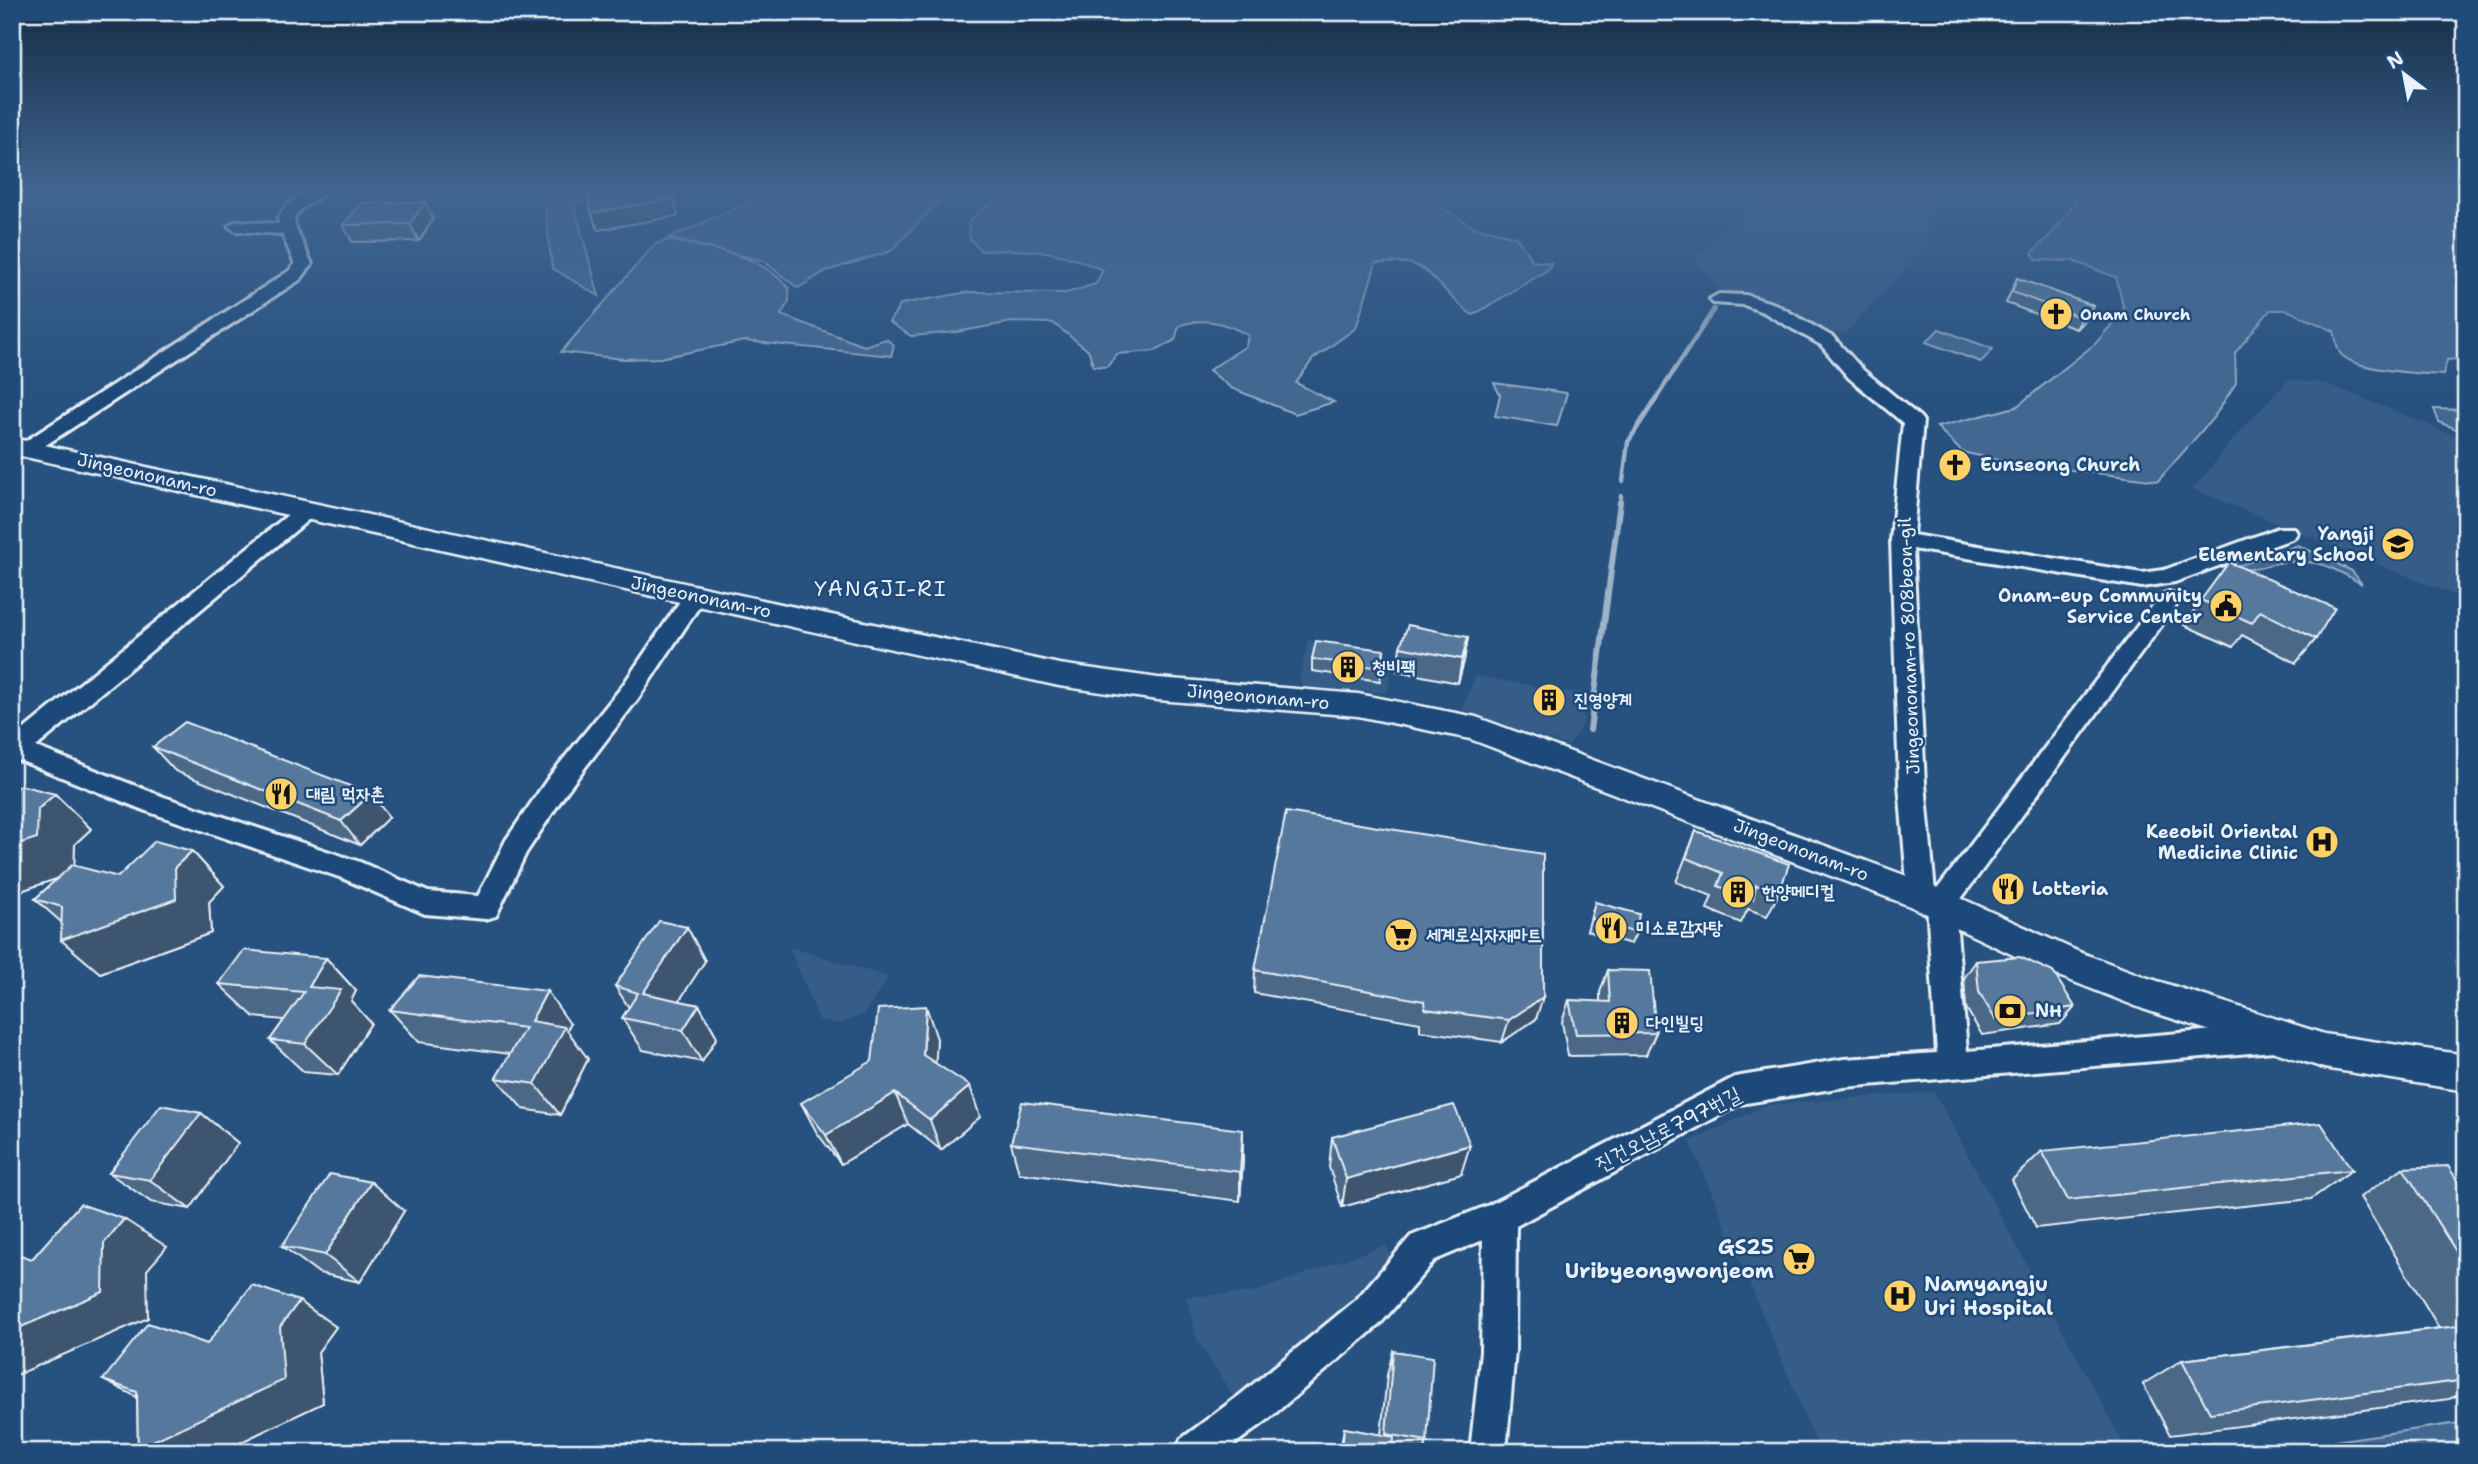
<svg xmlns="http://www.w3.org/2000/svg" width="2478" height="1464" font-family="'Shantell Sans','Poor Story',sans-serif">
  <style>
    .built { fill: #355d88 }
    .green { fill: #436891; stroke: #96acc4; stroke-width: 2 }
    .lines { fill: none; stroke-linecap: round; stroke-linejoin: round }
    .stream-far1 { stroke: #9db3c9; stroke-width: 4.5 }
    .stream { stroke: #9db3c9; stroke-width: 6 }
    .minor-casing { stroke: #e8f1f8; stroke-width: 6 }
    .major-casing { stroke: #e8f1f8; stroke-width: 5 }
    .minor { fill: #1f4a7a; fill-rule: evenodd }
    .major { fill: #1f4a7a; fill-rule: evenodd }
    .wall { fill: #4b6787; stroke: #e8f1f8; stroke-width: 2 }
    .shaded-wall { fill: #3d546e; stroke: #e8f1f8; stroke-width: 2 }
    .building { fill: #57789d; stroke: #e8f1f8; stroke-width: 2 }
    .labels { text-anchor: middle; stroke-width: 5; stroke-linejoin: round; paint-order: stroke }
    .far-poi-label { font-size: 16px; font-weight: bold; fill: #e8f1f8; stroke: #1f4a7a; text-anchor: start }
    .poi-label { font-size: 18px; font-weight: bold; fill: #e8f1f8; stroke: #1f4a7a; text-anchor: start }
    .street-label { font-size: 18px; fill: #e8f1f8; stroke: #1f4a7a }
    .quarter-label { font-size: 21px; letter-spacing: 2px; fill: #e8f1f8; stroke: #1f4a7a }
    .near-street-label { font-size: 21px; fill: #e8f1f8; stroke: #1f4a7a }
    .near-poi-label { font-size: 21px; font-weight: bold; fill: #e8f1f8; stroke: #1f4a7a; text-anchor: end }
  </style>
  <rect width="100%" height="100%" fill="#27517f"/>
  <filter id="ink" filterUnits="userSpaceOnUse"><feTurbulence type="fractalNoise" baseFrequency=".0143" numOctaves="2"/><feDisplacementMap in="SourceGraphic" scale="14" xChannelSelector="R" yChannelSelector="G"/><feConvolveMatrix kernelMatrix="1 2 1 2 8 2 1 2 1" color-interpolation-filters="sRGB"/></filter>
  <g filter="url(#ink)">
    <!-- built -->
    <g class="built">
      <polygon points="1771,190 1852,190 1933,203 1927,244 1845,334 1823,331 1775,303 1750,293 1723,292 1694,259"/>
      <polygon points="2288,380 2325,383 2466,440 2466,600 2193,489 2241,430"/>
      <polygon points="1308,640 1393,659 1387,693 1304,687 1299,680"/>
      <polygon points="1475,676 1580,694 1584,721 1569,746 1462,710"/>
      <polygon points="789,947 889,977 864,1014 840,1024 819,1020"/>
      <polygon points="1934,1092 2128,1452 1820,1452 1690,1141 1767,1105"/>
      <polygon points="1385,1245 1394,1258 1348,1312 1234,1398 1197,1340 1186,1297 1254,1292"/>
    </g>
    <!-- green -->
    <g class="green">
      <polygon points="543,190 635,190 574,205 599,296 552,268"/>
      <polygon points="778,190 950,190 891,251 826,271 798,288 763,261 668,238"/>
      <path d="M1147,190H1455L1458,194L1437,205L1474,227L1516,237L1533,261L1551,263L1549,269L1473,315C1452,303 1435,273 1415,265C1405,261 1387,263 1376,263L1356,328L1313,359L1296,383L1334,402L1295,414L1231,388L1209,370L1246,346L1248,335C1225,323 1204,316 1179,326L1175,340L1154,351L1117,354L1107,367L1093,366L1089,351L1053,323L1012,322L957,332L911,336L889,322L901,304L969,292L1066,293L1096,284L1103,270C1054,249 1034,249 981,251L970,239L968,223L981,209L1015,192L1052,195Z"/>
      <path d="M2063,190H2466V358L2447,360L2443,375C2422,374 2351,370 2340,353C2336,347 2336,338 2334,331L2287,310H2270L2235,353L2236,383L2214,417L2158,481L2008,462L1962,452L1937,427L2016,407L2096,343L2124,310L2116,277L2073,261L2037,260L2032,253L2054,231L2076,201Z"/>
      <path d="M667,240C714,250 755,251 789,288V301L781,315L864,346L886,339L894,345L891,356L745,341L660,358L623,359L561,352L655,244Z"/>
      <polygon points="1939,329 1993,349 1981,362 1926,342"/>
      <polygon points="1494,383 1567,393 1557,426 1495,416 1500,395"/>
      <polygon points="2434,409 2466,410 2466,433 2439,422"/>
      <path d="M2298,545L2352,571L2362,584C2333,568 2320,559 2285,562C2264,564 2254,573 2232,568Z"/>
      <polygon points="2466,1422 2466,1452 2259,1452"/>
    </g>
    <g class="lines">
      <!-- stream-far1 -->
      <g class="stream-far1">
        <polyline points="1623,481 1628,442 1714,309"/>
        <polyline points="1620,504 1621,496"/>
      </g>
      <!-- stream -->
      <polyline class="stream" points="1590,730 1620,502"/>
      <defs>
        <g id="minor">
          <polygon points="310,190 330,190 300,210 294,218 296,229 312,264 301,279 35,452 21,452 18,448 21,444 289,271 295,264 282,234 236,231 228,226 236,221 279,224 278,218 288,204"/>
          <polygon points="1719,294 1746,295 1775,304 1833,337 1863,370 1920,417 1923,421 1913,535 2142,573 2164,570 2278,528 2294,528 2297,533 2294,538 2175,582 2142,587 1913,549 1925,784 1935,892 2161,595 2169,592 2177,595 2180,600 1955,907 1967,1051 2274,1025 2284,1029 2289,1038 2284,1047 2274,1051 1844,1087 1740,1104 1516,1226 1515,1351 1506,1452 1470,1452 1481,1351 1483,1240 1435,1260 1380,1324 1266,1421 1224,1452 1176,1452 1181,1439 1240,1395 1356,1300 1411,1236 1489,1205 1735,1077 1844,1059 1937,1053 1927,905 1922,907 1912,904 1908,896 1899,784 1891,540 1903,423 1849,378 1821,345 1763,312 1744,305 1713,303 1710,299"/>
          <polygon points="307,503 314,505 317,510 314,515 36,747 164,797 360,862 428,892 478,896 506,840 549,777 621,688 687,591 695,588 703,591 706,596 637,700 567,791 526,853 496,916 486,919 425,914 342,878 146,811 19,760 12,762 12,739 300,505"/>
        </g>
        <polygon id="major" points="12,438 1059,664 1158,678 1358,694 1476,717 1934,886 2077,951 2148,978 2324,1034 2466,1055 2466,1091 2324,1068 2143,1009 2051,973 1910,906 1470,739 1358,716 1158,700 1059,686 12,454"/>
      </defs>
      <!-- minor casing -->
      <use href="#minor" class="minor-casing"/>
      <!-- major casing -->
      <use href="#major" class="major-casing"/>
      <!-- minor -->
      <use href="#minor" class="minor"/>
      <!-- major -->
      <use href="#major" class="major"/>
    </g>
    <!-- wall -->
    <g class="wall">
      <polygon points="433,219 419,241 352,242 343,225"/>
      <polygon points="2017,278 2088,318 2076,329 2006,303"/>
      <polygon points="2229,562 2316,639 2296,663 2242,635 2233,647 2184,625"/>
      <polygon points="1468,637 1464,661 1458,683 1397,671 1400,647"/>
      <polygon points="1384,650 1380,681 1312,671 1312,659"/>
      <polygon points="153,747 389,817 360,845 175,771"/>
      <polygon points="12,792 55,794 91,829 75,844 74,866 118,877 192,851 224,886 209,902 211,933 100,973 61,922 35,899 58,878 12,894"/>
      <polygon points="1696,831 1779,893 1767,916 1748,909 1741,923 1707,909 1712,896 1676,882"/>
      <polygon points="1595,902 1636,933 1631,944 1587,931"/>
      <polygon points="687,927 705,961 679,1001 699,1005 717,1037 702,1062 643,1050 622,1018 629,1008 615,986"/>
      <polygon points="326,958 356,991 351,1001 371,1023 338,1075 304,1072 270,1040 284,1020 254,1017 219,984"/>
      <polygon points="1976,961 2075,1007 2060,1024 1982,1035 1966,1008 1964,978"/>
      <polygon points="1255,970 1536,1019 1502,1042 1420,1031 1420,1023 1254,993"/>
      <polygon points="1608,970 1656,1033 1646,1055 1568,1056 1562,1022 1569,1000 1600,1002 1600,992"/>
      <polygon points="390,1010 570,1024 567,1030 588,1059 560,1115 523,1109 496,1078 510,1054 419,1042"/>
      <polygon points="937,1039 935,1063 980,1117 941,1150 908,1124 841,1164 817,1133 801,1103"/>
      <polygon points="201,1113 238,1143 190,1209 151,1202 109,1173"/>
      <polygon points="1332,1137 1461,1174 1342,1207 1329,1167"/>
      <polygon points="1011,1143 1243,1160 1240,1201 1019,1173"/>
      <polygon points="2042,1151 2352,1170 2311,1199 2036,1228 2012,1180"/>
      <polygon points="2403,1168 2466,1194 2466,1392 2449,1399 2170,1435 2143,1384 2182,1360 2439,1328 2360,1197"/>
      <polygon points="404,1211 360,1282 319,1273 282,1246"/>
      <polygon points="299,1301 336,1327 318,1352 323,1403 220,1452 147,1452 138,1448 137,1397 103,1380 207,1344"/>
      <polygon points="1393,1351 1427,1441 1424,1452 1340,1452 1344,1428 1381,1435 1387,1375"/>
    </g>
    <!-- shaded-wall -->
    <g class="shaded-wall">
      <polygon points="672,190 678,216 598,230 591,213"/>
      <polygon points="425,202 433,219 419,241 410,224"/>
      <polygon points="2094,306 2088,318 2076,329 2082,318"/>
      <polygon points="1468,637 1464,661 1458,683 1462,659"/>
      <polygon points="55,794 91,829 75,844 74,873 12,894 12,846 38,809"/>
      <polygon points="371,794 389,817 360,845 341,821"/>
      <polygon points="192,851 224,886 209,902 211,933 100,973 61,940 175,867"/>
      <polygon points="687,927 705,961 663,1026 643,993"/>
      <polygon points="326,958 356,991 351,1001 371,1023 338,1075 305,1044 309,987"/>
      <polygon points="547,991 570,1024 567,1030 588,1059 560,1115 535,1084 531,1021"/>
      <polygon points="1543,997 1536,1019 1502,1042 1509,1020"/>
      <polygon points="699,1005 717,1037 702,1062 683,1030"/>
      <polygon points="926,1006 937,1039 934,1086 923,1055"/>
      <polygon points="970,1086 980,1117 941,1150 930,1120"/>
      <polygon points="895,1093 908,1124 841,1164 826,1135"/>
      <polygon points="201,1113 238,1143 190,1209 150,1180"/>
      <polygon points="1243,1130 1243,1160 1240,1201 1240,1172"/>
      <polygon points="1470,1145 1461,1174 1342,1207 1346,1179"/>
      <polygon points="371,1182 404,1211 360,1282 325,1255"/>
      <polygon points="124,1219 167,1247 147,1270 148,1318 12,1377 12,1331 104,1243"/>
      <polygon points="299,1301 336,1327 318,1352 323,1403 220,1452 147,1452 138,1448 280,1327"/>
    </g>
    <!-- building -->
    <g class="building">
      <polygon points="587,190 671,190 673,199 591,213"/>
      <polygon points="425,202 410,224 343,225 362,203"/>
      <polygon points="2017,278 2094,306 2082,318 2012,292"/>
      <polygon points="2229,562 2335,608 2316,639 2260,611 2252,623 2201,600"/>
      <polygon points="1408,625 1468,637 1462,659 1400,647"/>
      <polygon points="1316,641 1384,650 1381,668 1312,659"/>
      <polygon points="185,722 371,794 341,821 153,747"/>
      <polygon points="20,785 55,794 38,809 37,838 12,846 12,792"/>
      <polygon points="1286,812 1543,854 1543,997 1509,1020 1425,1009 1424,1001 1255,970"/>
      <polygon points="1696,831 1789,864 1779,893 1756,885 1753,900 1718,886 1723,873 1686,858"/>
      <polygon points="155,841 192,851 175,867 176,899 61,940 62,907 35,899 72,865 118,877"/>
      <polygon points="1595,902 1639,914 1636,933 1591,919"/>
      <polygon points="659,921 687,927 643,993 699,1005 683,1030 622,1018 638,993 615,986"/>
      <polygon points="244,950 326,958 309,987 341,990 305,1044 270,1040 304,992 219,984"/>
      <polygon points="2020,957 2053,972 2075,1007 1995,1019 1979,992 1976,961"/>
      <polygon points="1608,970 1650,971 1656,1033 1576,1034 1569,1000 1610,1002"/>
      <polygon points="419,976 547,991 531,1021 565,1027 535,1084 496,1078 525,1028 390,1010"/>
      <polygon points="926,1006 923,1055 970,1086 930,1120 895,1093 826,1135 801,1103 872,1061 878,1009"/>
      <polygon points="1022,1102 1243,1130 1240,1172 1011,1143"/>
      <polygon points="161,1105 201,1113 150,1180 109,1173"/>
      <polygon points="1454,1105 1470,1145 1346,1179 1332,1137"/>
      <polygon points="2321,1123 2352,1170 2068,1200 2042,1151"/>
      <polygon points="2448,1166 2466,1194 2466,1267 2403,1168"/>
      <polygon points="330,1174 371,1182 325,1255 282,1246"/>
      <polygon points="80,1204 124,1219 104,1243 103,1292 12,1331 12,1252 32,1259"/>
      <polygon points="252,1285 299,1301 280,1327 284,1380 138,1448 137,1392 103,1380 148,1323 207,1344"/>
      <polygon points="2466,1325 2466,1380 2210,1413 2182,1360"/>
      <polygon points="1393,1351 1433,1357 1427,1441 1386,1434"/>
      <polygon points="1344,1428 1394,1437 1393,1452 1342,1452"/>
    </g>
  </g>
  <!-- sky -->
  <linearGradient id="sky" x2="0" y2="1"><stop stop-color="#152d46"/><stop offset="0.48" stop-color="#416590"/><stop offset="1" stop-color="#416590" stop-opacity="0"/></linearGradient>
  <rect width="2478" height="395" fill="url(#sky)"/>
  <!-- icons -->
  <defs>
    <symbol id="church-disc" viewBox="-11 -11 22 22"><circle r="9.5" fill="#ffd166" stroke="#1f4a7a"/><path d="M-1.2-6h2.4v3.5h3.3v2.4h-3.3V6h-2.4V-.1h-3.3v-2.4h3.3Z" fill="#111"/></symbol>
    <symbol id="school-disc" viewBox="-11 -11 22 22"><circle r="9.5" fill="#ffd166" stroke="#1f4a7a"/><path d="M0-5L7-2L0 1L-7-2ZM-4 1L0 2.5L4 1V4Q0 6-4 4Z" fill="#111"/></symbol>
    <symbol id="civic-disc" viewBox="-11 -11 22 22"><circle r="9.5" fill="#ffd166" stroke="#1f4a7a"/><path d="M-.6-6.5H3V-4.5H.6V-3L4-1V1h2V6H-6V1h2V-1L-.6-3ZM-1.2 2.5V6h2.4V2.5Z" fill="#111"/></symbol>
    <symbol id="building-disc" viewBox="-11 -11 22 22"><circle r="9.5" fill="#ffd166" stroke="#1f4a7a"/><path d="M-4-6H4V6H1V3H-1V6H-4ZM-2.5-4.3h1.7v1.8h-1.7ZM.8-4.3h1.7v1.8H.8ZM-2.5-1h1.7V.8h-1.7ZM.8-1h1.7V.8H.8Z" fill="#111"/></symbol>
    <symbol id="restaurant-disc" viewBox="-11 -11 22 22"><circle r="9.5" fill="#ffd166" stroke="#1f4a7a"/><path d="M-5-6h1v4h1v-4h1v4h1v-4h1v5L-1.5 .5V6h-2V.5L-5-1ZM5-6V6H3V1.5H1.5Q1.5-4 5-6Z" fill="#111"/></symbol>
    <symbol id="hospital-disc" viewBox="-11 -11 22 22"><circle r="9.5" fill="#ffd166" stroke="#1f4a7a"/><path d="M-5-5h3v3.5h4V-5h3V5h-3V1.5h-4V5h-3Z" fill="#111"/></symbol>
    <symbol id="supermarket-disc" viewBox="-11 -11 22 22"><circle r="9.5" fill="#ffd166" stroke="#1f4a7a"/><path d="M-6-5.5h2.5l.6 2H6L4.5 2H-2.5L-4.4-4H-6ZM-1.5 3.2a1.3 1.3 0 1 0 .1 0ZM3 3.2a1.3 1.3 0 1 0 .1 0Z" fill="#111"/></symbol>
    <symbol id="bank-disc" viewBox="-11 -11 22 22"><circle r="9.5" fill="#ffd166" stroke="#1f4a7a"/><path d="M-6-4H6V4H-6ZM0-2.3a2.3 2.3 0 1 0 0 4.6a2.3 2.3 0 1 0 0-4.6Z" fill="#111"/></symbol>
  </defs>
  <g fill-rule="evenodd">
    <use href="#church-disc" x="2037" y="295" width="38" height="38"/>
    <use href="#church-disc" x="1936" y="446" width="38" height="38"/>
    <use href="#school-disc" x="2379" y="525" width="38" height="38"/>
    <use href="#civic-disc" x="2207" y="587" width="38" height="38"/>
    <use href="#building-disc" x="1329" y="648" width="38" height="38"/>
    <use href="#building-disc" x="1530" y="681" width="38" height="38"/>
    <use href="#restaurant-disc" x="262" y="775" width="38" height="38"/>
    <use href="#hospital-disc" x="2303" y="823" width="38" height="38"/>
    <use href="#restaurant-disc" x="1989" y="870" width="38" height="38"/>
    <use href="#building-disc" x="1719" y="873" width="38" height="38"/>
    <use href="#restaurant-disc" x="1592" y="909" width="38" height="38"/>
    <use href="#supermarket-disc" x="1382" y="916" width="38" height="38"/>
    <use href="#bank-disc" x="1991" y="992" width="38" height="38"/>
    <use href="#building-disc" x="1603" y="1004" width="38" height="38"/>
    <use href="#supermarket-disc" x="1780" y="1240" width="38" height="38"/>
    <use href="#hospital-disc" x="1881" y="1277" width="38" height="38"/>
  </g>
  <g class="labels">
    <!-- far-poi labels -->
    <g class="far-poi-label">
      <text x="2080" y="320">Onam Church</text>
    </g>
    <!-- poi labels -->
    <g class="poi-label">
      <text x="1980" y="471">Eunseong Church</text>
      <text x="2374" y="540" text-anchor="end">Yangji<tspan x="2374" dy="21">Elementary School</tspan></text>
      <text x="2202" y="602" text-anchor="end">Onam-eup Community<tspan x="2202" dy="21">Service Center</tspan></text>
      <text x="1372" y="673">청비팩</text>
      <text x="1574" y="706">진영양계</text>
      <text x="306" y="800">대림 먹자촌</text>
      <text x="2298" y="838" text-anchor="end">Keeobil Oriental<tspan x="2298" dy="21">Medicine Clinic</tspan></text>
      <text x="2032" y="895">Lotteria</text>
      <text x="1762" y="898">한양메디컬</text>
      <text x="1636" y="934">미소로감자탕</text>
      <text x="1426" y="941">세계로식자재마트</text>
      <text x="2035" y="1017">NH</text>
      <text x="1646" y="1029">다인빌딩</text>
    </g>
    <!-- street labels -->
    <g class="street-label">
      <text transform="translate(147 475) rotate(13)" y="6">Jingeononam-ro</text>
      <text transform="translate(701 597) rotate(12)" y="6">Jingeononam-ro</text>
      <text transform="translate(1909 646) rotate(-92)" y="6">Jingeononam-ro 808beon-gil</text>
      <text transform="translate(1258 697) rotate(5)" y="6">Jingeononam-ro</text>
      <text transform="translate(1801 850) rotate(21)" y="6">Jingeononam-ro</text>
    </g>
    <!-- quarter labels -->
    <g class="quarter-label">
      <text x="881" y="596">YANGJI-RI</text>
    </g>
    <!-- near-street labels -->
    <g class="near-street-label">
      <text transform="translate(1668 1129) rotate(-27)" y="7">진건오남로797번길</text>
    </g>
    <!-- near-poi labels -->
    <g class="near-poi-label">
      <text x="1774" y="1254">GS25<tspan x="1774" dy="24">Uribyeongwonjeom</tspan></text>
      <text x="1924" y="1291" text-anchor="start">Namyangju<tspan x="1924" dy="24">Uri Hospital</tspan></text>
    </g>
  </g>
  <!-- margin -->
  <rect width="2478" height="1464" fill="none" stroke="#1f4a7a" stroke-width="42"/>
  <rect x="21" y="21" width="2436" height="1422" fill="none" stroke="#e8f1f8" stroke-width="2.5" filter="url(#ink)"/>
  <!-- north arrow -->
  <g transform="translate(2404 74) rotate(328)" stroke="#1f4a7a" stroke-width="5" paint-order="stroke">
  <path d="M0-5L12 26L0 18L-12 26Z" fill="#e8f1f8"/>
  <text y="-10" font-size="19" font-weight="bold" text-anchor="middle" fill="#e8f1f8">N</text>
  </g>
</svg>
